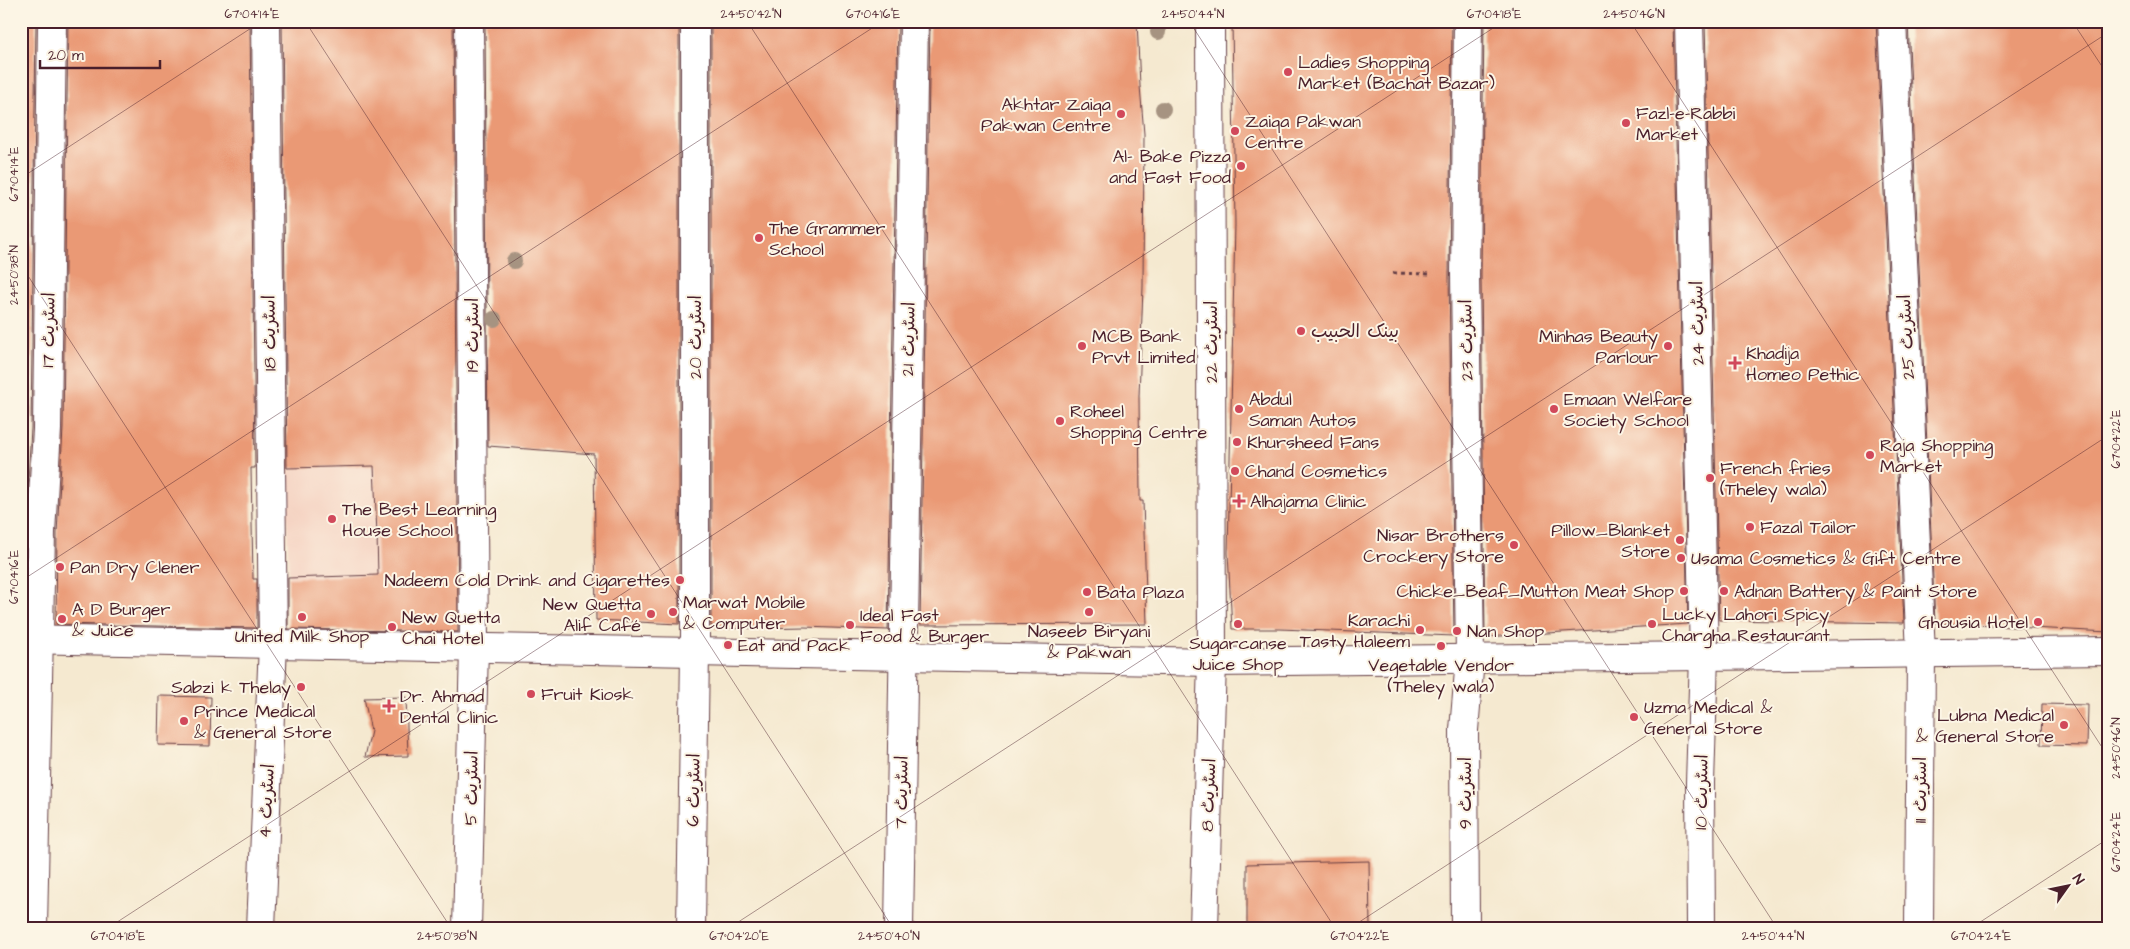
<svg xmlns="http://www.w3.org/2000/svg" width="2130" height="949" font-family="'Architects Daughter','Playpen Sans Arabic',sans-serif">
  <style>
    .built { fill: #f5d3c2 }
    .building { fill: #ea9974 }
    .lines { fill: none; stroke-linecap: round; stroke-linejoin: round }
    .street-casing { stroke: #643d44; stroke-width: 30 }
    .secondary-casing { stroke: #643d44; stroke-width: 30 }
    .path { stroke: #643d44; stroke-width: 3; stroke-dasharray: 4 4; stroke-linecap: butt }
    .street { stroke: #fff; stroke-width: 28 }
    .secondary { stroke: #fff; stroke-width: 28 }
    .tree { fill: #a69381 }
    .ticks { fill: none; stroke: #4a1f2b; stroke-width: 1; stroke-opacity: 0.45 }
    .poi-dot { fill: #d1495b; stroke: #fcf5e5; stroke-width: 2 }
    .labels { text-anchor: middle; stroke-width: 4; stroke-linejoin: round; paint-order: stroke }
    .poi-label { font-size: 18px; fill: #4a1f2b; stroke: #fcf5e5; text-anchor: start }
    .street-label { font-size: 18px; fill: #4a1f2b; stroke: #fcf5e5 }
    .neatline { fill: none; stroke: #4a1f2b; stroke-width: 2 }
    .ticks-label { font-size: 12px; text-anchor: middle; fill: #4a1f2b }
  </style>
  <rect width="100%" height="100%" fill="#fcf5e5"/>
  <filter id="ink" filterUnits="userSpaceOnUse"><feTurbulence type="fractalNoise" baseFrequency=".02" numOctaves="2"/><feDisplacementMap in="SourceGraphic" scale="10" xChannelSelector="R" yChannelSelector="G"/><feConvolveMatrix kernelMatrix="1 2 1 2 8 2 1 2 1" color-interpolation-filters="sRGB"/></filter>
  <filter id="wash" filterUnits="userSpaceOnUse"><feTurbulence type="fractalNoise" baseFrequency=".0096" numOctaves="4" result="noise"/><feDisplacementMap in="SourceGraphic" scale="20" xChannelSelector="R" yChannelSelector="G"/><feGaussianBlur stdDeviation="1.12" result="paint"/><feColorMatrix in="noise" values="0 0 0 0 0 0 0 0 0 0 0 0 0 0 0 0 0 1.4 0 .05"/><feComposite in="paint" operator="in"/></filter>
  <g filter="url(#wash)">
    <rect width="100%" height="100%" fill="#f5e9d0"/>
    <!-- built -->
    <polygon class="built" points="374,466 377,504 378,576 289,578 285,468"/>
    <g id="blocks">
      <!-- building -->
      <g class="building">
        <polygon points="21,21 36,21 31,428 25,532 24,620 21,620"/>
        <polygon points="68,21 250,21 255,468 251,468 253,579 257,579 257,628 56,624 57,533 63,429"/>
        <polygon points="282,21 453,21 458,632 288,629 288,578 378,575 377,535 374,466 287,468"/>
        <polygon points="485,21 679,21 679,624 596,620 594,454 488,446"/>
        <polygon points="711,21 898,21 888,630 804,627 715,629 715,626 711,626"/>
        <polygon points="930,21 1137,21 1140,86 1144,134 1143,287 1139,396 1140,501 1143,501 1147,624 920,625"/>
        <polygon points="1232,21 1452,21 1449,275 1454,636 1280,629 1232,629 1228,553 1235,224"/>
        <polygon points="1484,21 1673,21 1688,624 1485,637 1481,275"/>
        <polygon points="1705,21 1876,21 1904,623 1719,620"/>
        <polygon points="1908,21 2109,21 2109,632 1935,623"/>
        <polygon points="159,696 211,697 210,746 158,745"/>
        <polygon points="406,697 408,756 365,757 371,731 364,698"/>
        <polygon points="2042,704 2088,705 2087,746 2041,745"/>
        <polygon points="1369,861 1370,928 1247,928 1247,864"/>
      </g>
    </g>
  </g>
  <g filter="url(#ink)">
    <use href="#blocks" fill-opacity="0" stroke="#643d44" stroke-width="1"/>
    <g class="lines">
      <defs>
        <g id="street">
          <polyline points="1689,21 1704,656 1700,783 1701,928"/>
          <polyline points="1892,21 1921,653 1919,928"/>
          <polyline points="33,928 41,532 47,429 52,21"/>
          <polyline points="261,928 273,644 266,21"/>
          <polyline points="467,928 474,648 469,21"/>
          <polyline points="691,928 695,652 695,21"/>
          <polyline points="899,928 914,21"/>
          <polyline points="1204,928 1212,662"/>
          <polyline points="1465,928 1464,730 1470,659 1465,275 1468,21"/>
        </g>
        <g id="secondary">
          <polyline points="1210,21 1212,662"/>
          <polyline points="21,639 1212,662 2109,651"/>
        </g>
      </defs>
      <!-- street casing -->
      <use href="#street" class="street-casing"/>
      <!-- secondary casing -->
      <use href="#secondary" class="secondary-casing"/>
      <!-- path -->
      <polyline class="path" points="1393,273 1430,274"/>
      <!-- street -->
      <use href="#street" class="street"/>
      <!-- secondary -->
      <use href="#secondary" class="secondary"/>
    </g>
    <!-- trees -->
    <g class="tree">
      <circle cx="1158" cy="32" r="8"/>
      <circle cx="1163" cy="109" r="8"/>
      <circle cx="514" cy="261" r="8"/>
      <circle cx="494" cy="319" r="8"/>
    </g>
  </g>
  <!-- ticks -->
  <path class="ticks" d="M305,21L893,928M747,21L1335,928M1189,21L1777,928M1630,21L2109,758M2072,21L2109,77M21,178L262,21M21,265L451,928M21,581L883,21M108,928L1504,21M729,928L2109,32M1350,928L2109,435M1971,928L2109,838"/>
  <!-- markers -->
  <g class="poi-dot">
    <circle cx="1288" cy="72" r="5"/>
    <circle cx="1121" cy="114" r="5"/>
    <circle cx="1626" cy="123" r="5"/>
    <circle cx="1235" cy="131" r="5"/>
    <circle cx="1241" cy="166" r="5"/>
    <circle cx="759" cy="238" r="5"/>
    <circle cx="1301" cy="331" r="5"/>
    <circle cx="1082" cy="346" r="5"/>
    <circle cx="1668" cy="346" r="5"/>
    <path d="M1732.5 355.5h5v5h5v5h-5v5h-5v-5h-5v-5h5z"/>
    <circle cx="1239" cy="409" r="5"/>
    <circle cx="1554" cy="409" r="5"/>
    <circle cx="1060" cy="421" r="5"/>
    <circle cx="1237" cy="442" r="5"/>
    <circle cx="1870" cy="455" r="5"/>
    <circle cx="1235" cy="471" r="5"/>
    <circle cx="1710" cy="478" r="5"/>
    <path d="M1236.5 493.5h5v5h5v5h-5v5h-5v-5h-5v-5h5z"/>
    <circle cx="332" cy="519" r="5"/>
    <circle cx="1750" cy="527" r="5"/>
    <circle cx="1680" cy="540" r="5"/>
    <circle cx="1514" cy="545" r="5"/>
    <circle cx="1681" cy="558" r="5"/>
    <circle cx="60" cy="567" r="5"/>
    <circle cx="680" cy="580" r="5"/>
    <circle cx="1684" cy="591" r="5"/>
    <circle cx="1724" cy="591" r="5"/>
    <circle cx="1087" cy="592" r="5"/>
    <circle cx="673" cy="612" r="5"/>
    <circle cx="1089" cy="612" r="5"/>
    <circle cx="651" cy="614" r="5"/>
    <circle cx="302" cy="617" r="5"/>
    <circle cx="62" cy="619" r="5"/>
    <circle cx="2038" cy="622" r="5"/>
    <circle cx="1238" cy="624" r="5"/>
    <circle cx="1652" cy="624" r="5"/>
    <circle cx="850" cy="625" r="5"/>
    <circle cx="392" cy="627" r="5"/>
    <circle cx="1420" cy="630" r="5"/>
    <circle cx="1457" cy="631" r="5"/>
    <circle cx="728" cy="645" r="5"/>
    <circle cx="1441" cy="646" r="5"/>
    <circle cx="301" cy="687" r="5"/>
    <circle cx="531" cy="694" r="5"/>
    <path d="M386.5 698.5h5v5h5v5h-5v5h-5v-5h-5v-5h5z"/>
    <circle cx="1634" cy="717" r="5"/>
    <circle cx="184" cy="721" r="5"/>
    <circle cx="2064" cy="725" r="5"/>
  </g>
  <g class="labels">
    <!-- poi labels -->
    <g class="poi-label">
      <text x="1298" y="68">Ladies Shopping<tspan x="1298" dy="21">Market (Bachat Bazar)</tspan></text>
      <text x="1111" y="110" text-anchor="end">Akhtar Zaiqa<tspan x="1111" dy="21">Pakwan Centre</tspan></text>
      <text x="1636" y="119">Fazl-e-Rabbi<tspan x="1636" dy="21">Market</tspan></text>
      <text x="1245" y="127">Zaiqa Pakwan<tspan x="1245" dy="21">Centre</tspan></text>
      <text x="1231" y="162" text-anchor="end">Al- Bake Pizza<tspan x="1231" dy="21">and Fast Food</tspan></text>
      <text x="769" y="234">The Grammer<tspan x="769" dy="21">School</tspan></text>
      <text x="1311" y="337">بينک الحبيب</text>
      <text x="1092" y="342">MCB Bank<tspan x="1092" dy="21">Prvt Limited</tspan></text>
      <text x="1658" y="342" text-anchor="end">Minhas Beauty<tspan x="1658" dy="21">Parlour</tspan></text>
      <text x="1746" y="359">Khadija<tspan x="1746" dy="21">Homeo Pethic</tspan></text>
      <text x="1249" y="405">Abdul<tspan x="1249" dy="21">Saman Autos</tspan></text>
      <text x="1564" y="405">Emaan Welfare<tspan x="1564" dy="21">Society School</tspan></text>
      <text x="1070" y="417">Roheel<tspan x="1070" dy="21">Shopping Centre</tspan></text>
      <text x="1247" y="448">Khursheed Fans</text>
      <text x="1880" y="451">Raja Shopping<tspan x="1880" dy="21">Market</tspan></text>
      <text x="1720" y="474">French fries<tspan x="1720" dy="21">(Theley wala)</tspan></text>
      <text x="1245" y="477">Chand Cosmetics</text>
      <text x="1250" y="507">Alhajama Clinic</text>
      <text x="342" y="515">The Best Learning<tspan x="342" dy="21">House School</tspan></text>
      <text x="1760" y="533">Fazal Tailor</text>
      <text x="1670" y="536" text-anchor="end">Pillow_Blanket<tspan x="1670" dy="21">Store</tspan></text>
      <text x="1504" y="541" text-anchor="end">Nisar Brothers<tspan x="1504" dy="21">Crockery Store</tspan></text>
      <text x="1691" y="564">Usama Cosmetics &amp; Gift Centre</text>
      <text x="70" y="573">Pan Dry Clener</text>
      <text x="670" y="586" text-anchor="end">Nadeem Cold Drink and Cigarettes</text>
      <text x="1674" y="597" text-anchor="end">Chicke_Beaf_Mutton Meat Shop</text>
      <text x="1734" y="597">Adnan Battery &amp; Paint Store</text>
      <text x="1097" y="598">Bata Plaza</text>
      <text x="683" y="608">Marwat Mobile<tspan x="683" dy="21">&amp; Computer</tspan></text>
      <text x="641" y="610" text-anchor="end">New Quetta<tspan x="641" dy="21">Alif Café</tspan></text>
      <text x="72" y="615">A D Burger<tspan x="72" dy="21">&amp; Juice</tspan></text>
      <text x="1662" y="620">Lucky Lahori Spicy<tspan x="1662" dy="21">Chargha Restaurant</tspan></text>
      <text x="860" y="621">Ideal Fast<tspan x="860" dy="21">Food &amp; Burger</tspan></text>
      <text x="402" y="623">New Quetta<tspan x="402" dy="21">Chai Hotel</tspan></text>
      <text x="1410" y="626" text-anchor="end">Karachi<tspan x="1410" dy="21">Tasty Haleem</tspan></text>
      <text x="2028" y="628" text-anchor="end">Ghousia Hotel</text>
      <text x="1089" y="637" text-anchor="middle">Naseeb Biryani<tspan x="1089" dy="21">&amp; Pakwan</tspan></text>
      <text x="1467" y="637">Nan Shop</text>
      <text x="302" y="642" text-anchor="middle">United Milk Shop</text>
      <text x="1238" y="649" text-anchor="middle">Sugarcanse<tspan x="1238" dy="21">Juice Shop</tspan></text>
      <text x="738" y="651">Eat and Pack</text>
      <text x="1441" y="671" text-anchor="middle">Vegetable Vendor<tspan x="1441" dy="21">(Theley wala)</tspan></text>
      <text x="291" y="693" text-anchor="end">Sabzi k Thelay</text>
      <text x="541" y="700">Fruit Kiosk</text>
      <text x="400" y="702">Dr. Ahmad<tspan x="400" dy="21">Dental Clinic</tspan></text>
      <text x="1644" y="713">Uzma Medical &amp;<tspan x="1644" dy="21">General Store</tspan></text>
      <text x="194" y="717">Prince Medical<tspan x="194" dy="21">&amp; General Store</tspan></text>
      <text x="2054" y="721" text-anchor="end">Lubna Medical<tspan x="2054" dy="21">&amp; General Store</tspan></text>
    </g>
    <!-- street labels -->
    <g class="street-label">
      <text transform="translate(1697 323) rotate(-91)" y="6">اسٹریٹ 24</text>
      <text transform="translate(48 330) rotate(-89)" y="6">اسٹریٹ 17</text>
      <text transform="translate(269 333) rotate(-91)" y="6">اسٹریٹ 18</text>
      <text transform="translate(472 335) rotate(-90)" y="6">اسٹریٹ 19</text>
      <text transform="translate(695 337) rotate(-90)" y="6">اسٹریٹ 20</text>
      <text transform="translate(1906 337) rotate(-93)" y="6">اسٹریٹ 25</text>
      <text transform="translate(908 339) rotate(-89)" y="6">اسٹریٹ 21</text>
      <text transform="translate(1466 340) rotate(-91)" y="6">اسٹریٹ 23</text>
      <text transform="translate(1211 342) rotate(-90)" y="6">اسٹریٹ 22</text>
      <text transform="translate(471 788) rotate(-89)" y="6">اسٹریٹ 5</text>
      <text transform="translate(693 790) rotate(-89)" y="6">اسٹریٹ 6</text>
      <text transform="translate(1920 790) rotate(-90)" y="6">اسٹریٹ 11</text>
      <text transform="translate(901 792) rotate(-89)" y="6">اسٹریٹ 7</text>
      <text transform="translate(1701 792) rotate(-89)" y="6">اسٹریٹ 10</text>
      <text transform="translate(1465 793) rotate(-90)" y="6">اسٹریٹ 9</text>
      <text transform="translate(1208 795) rotate(-88)" y="6">اسٹریٹ 8</text>
      <text transform="translate(266 801) rotate(-87)" y="6">اسٹریٹ 4</text>
    </g>
  </g>
  <!-- margin -->
  <rect width="2130" height="949" fill="none" stroke="#fcf5e5" stroke-width="55"/>
  <!-- north arrow -->
  <g transform="translate(2068 886) rotate(57)" stroke="#fcf5e5" stroke-width="4" paint-order="stroke">
  <path d="M0-4L9 19L0 12L-9 19Z" fill="#4a1f2b"/>
  <text y="-8" font-size="14" font-weight="bold" text-anchor="middle" fill="#4a1f2b">N</text>
  </g>
  <!-- scale -->
  <path d="M40 60v8h120v-8" fill="none" stroke="#4a1f2b" stroke-width="2.5"/>
  <text x="48" y="60" font-size="15" fill="#4a1f2b" stroke="#fcf5e5" stroke-width="4" paint-order="stroke">20 m</text>
  <rect x="28" y="28" width="2074" height="894" class="neatline"/>
  <g class="ticks-label">
    <text x="252" y="18">67°04'14"E</text>
    <text x="751" y="18">24°50'42"N</text>
    <text x="873" y="18">67°04'16"E</text>
    <text x="1193" y="18">24°50'44"N</text>
    <text x="1494" y="18">67°04'18"E</text>
    <text x="1634" y="18">24°50'46"N</text>
    <text transform="translate(14 174) rotate(-90)" y="4">67°04'14"E</text>
    <text transform="translate(14 275) rotate(-90)" y="4">24°50'38"N</text>
    <text transform="translate(2116 439) rotate(-90)" y="4">67°04'22"E</text>
    <text transform="translate(14 577) rotate(-90)" y="4">67°04'16"E</text>
    <text transform="translate(2116 748) rotate(-90)" y="4">24°50'46"N</text>
    <text transform="translate(2116 842) rotate(-90)" y="4">67°04'24"E</text>
    <text x="118" y="940">67°04'18"E</text>
    <text x="447" y="940">24°50'38"N</text>
    <text x="739" y="940">67°04'20"E</text>
    <text x="889" y="940">24°50'40"N</text>
    <text x="1360" y="940">67°04'22"E</text>
    <text x="1773" y="940">24°50'44"N</text>
    <text x="1981" y="940">67°04'24"E</text>
  </g>
</svg>
